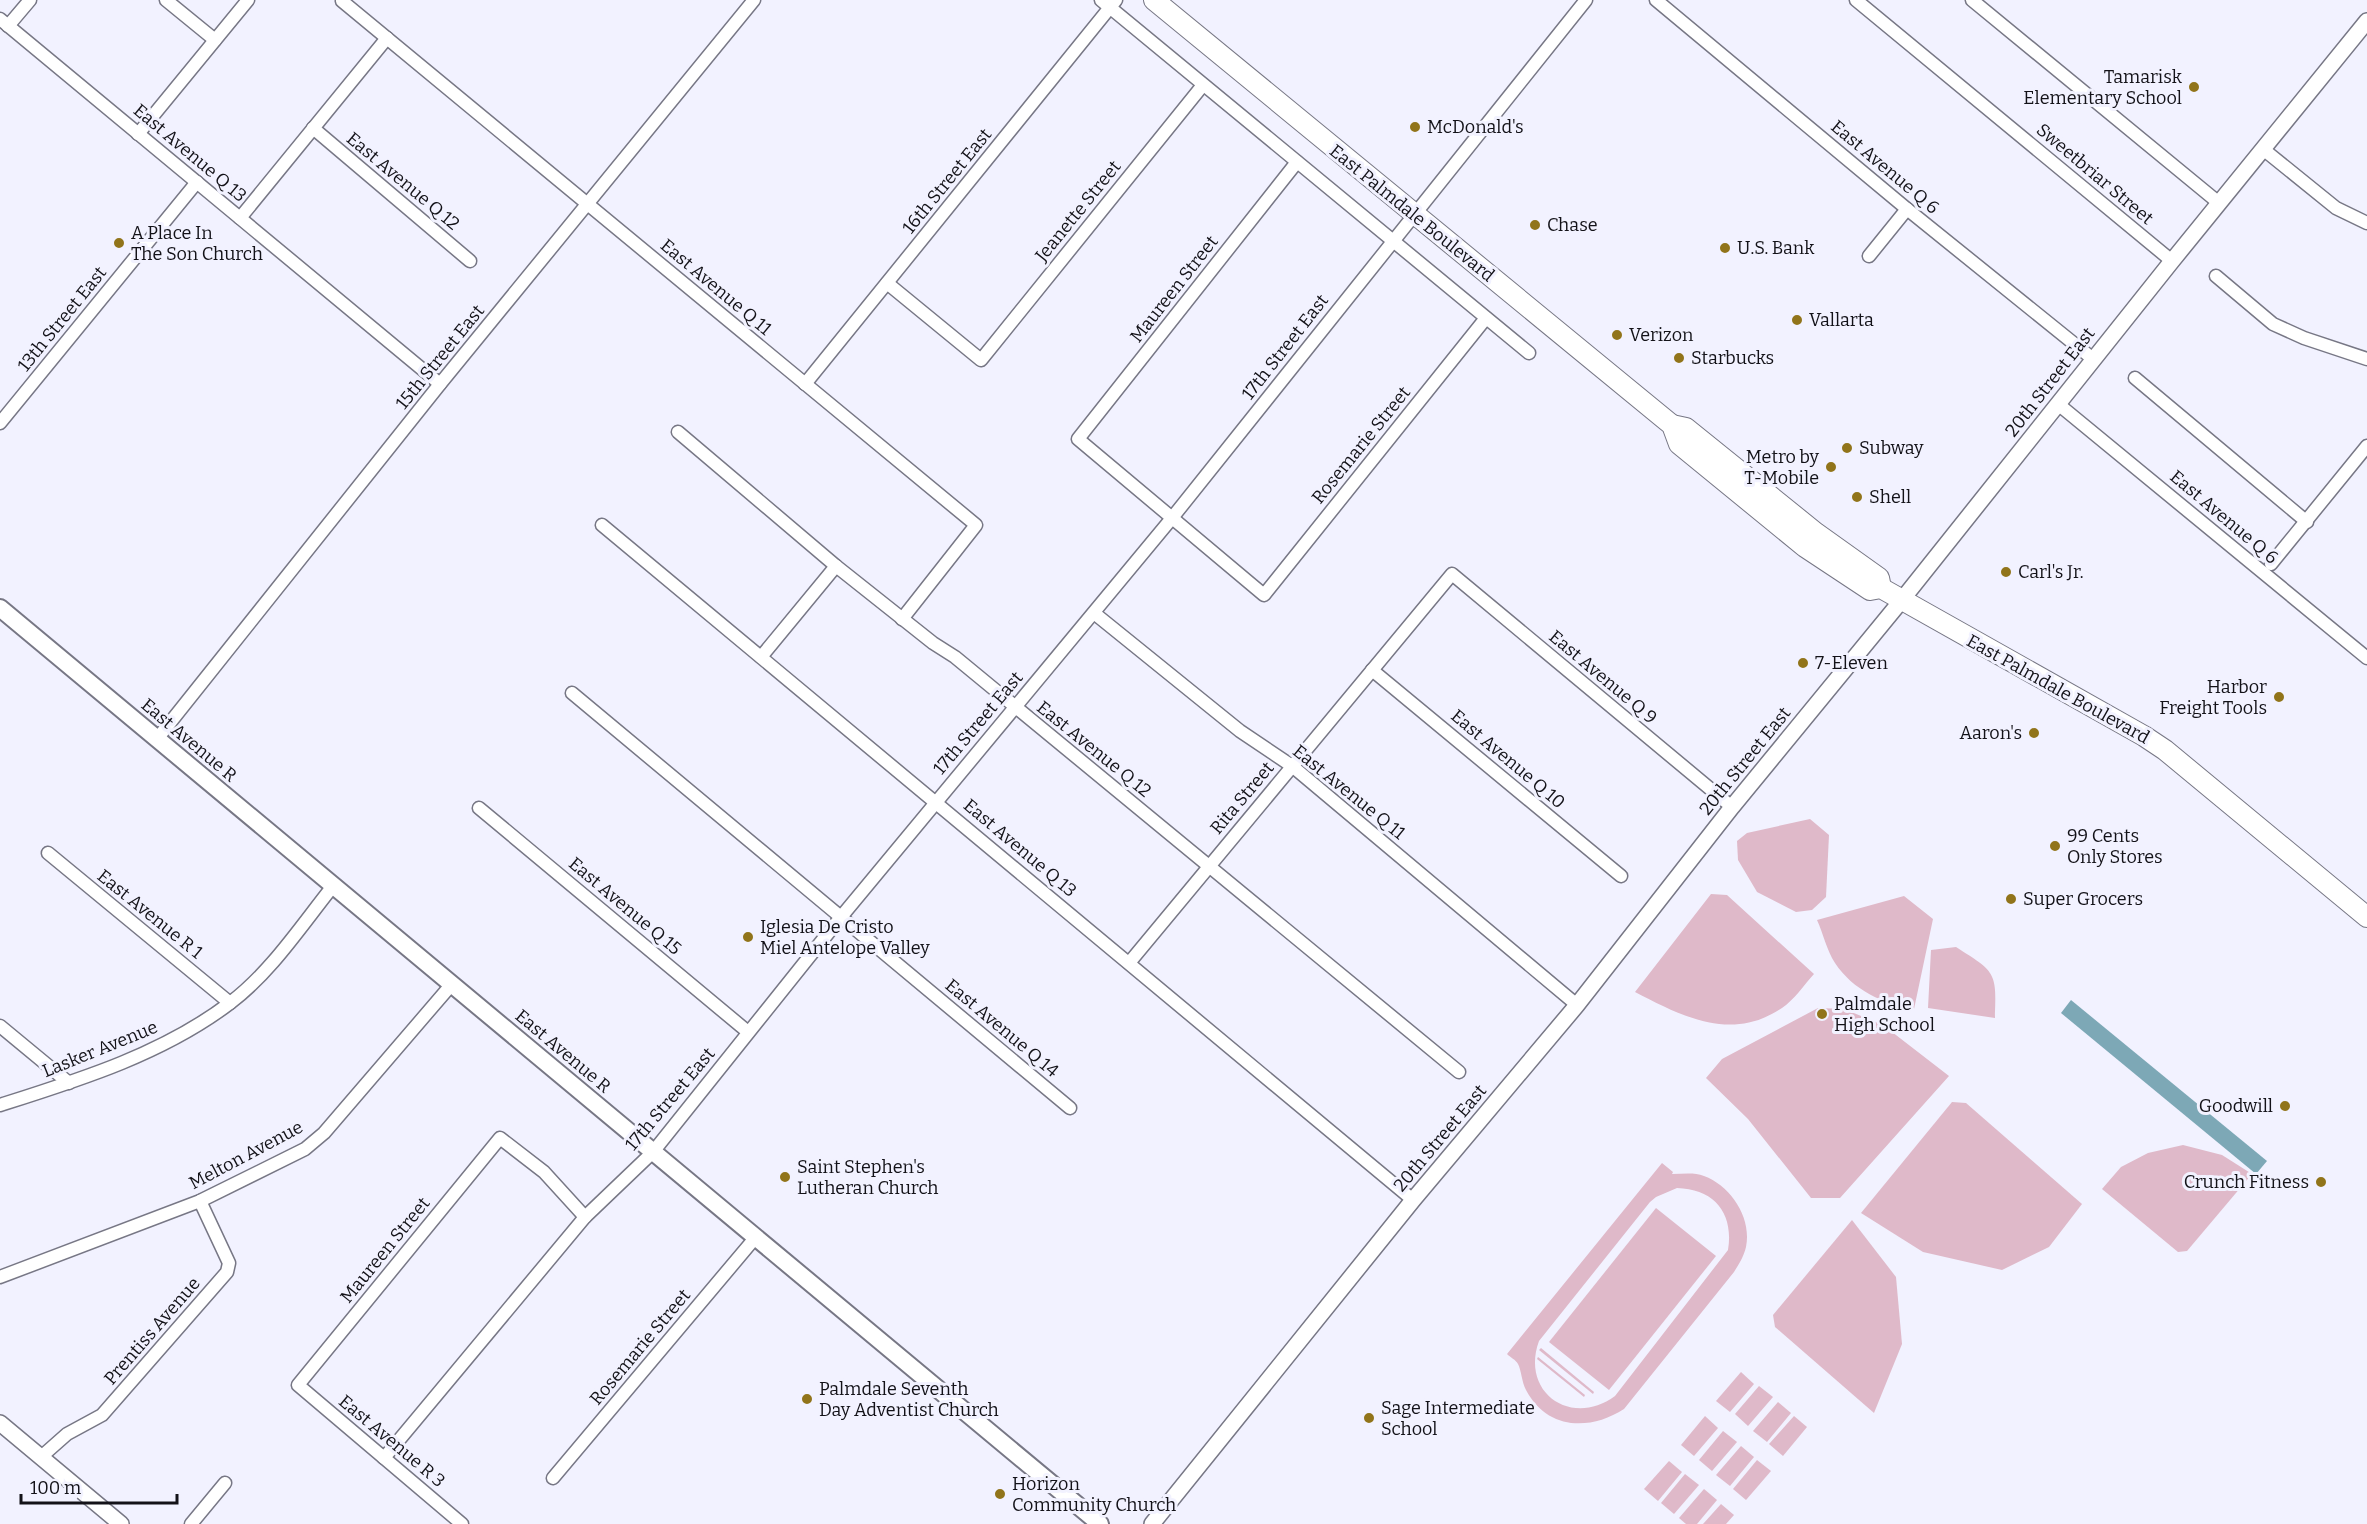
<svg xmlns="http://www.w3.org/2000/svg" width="2367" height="1524" font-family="Bitter,serif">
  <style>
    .green { fill: #dfb9c9; fill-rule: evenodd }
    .water { fill: #7da8b6 }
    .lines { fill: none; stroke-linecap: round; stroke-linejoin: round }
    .minor-casing { stroke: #777785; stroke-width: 15 }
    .tertiary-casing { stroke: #777785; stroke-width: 18 }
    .secondary-casing { stroke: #777785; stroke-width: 20 }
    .trunk-casing { stroke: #777785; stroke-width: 22 }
    .minor { stroke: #fff; stroke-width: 12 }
    .tertiary { stroke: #fff; stroke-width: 15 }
    .secondary { stroke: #fff; stroke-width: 16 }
    .trunk { stroke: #fff; stroke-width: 20 }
    .poi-dot { fill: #91741a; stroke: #f2f2ff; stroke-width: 2 }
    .labels { text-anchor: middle; stroke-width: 6; stroke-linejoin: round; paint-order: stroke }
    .poi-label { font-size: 18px; fill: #131218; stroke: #f2f2ff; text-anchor: start }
    .street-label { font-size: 18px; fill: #131218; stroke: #f2f2ff }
  </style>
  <rect width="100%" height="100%" fill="#f2f2ff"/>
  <!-- green -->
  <g class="green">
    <polygon points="1810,819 1829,835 1826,897 1812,910 1796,912 1757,892 1738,860 1737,841 1747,833"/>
    <path d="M1711,894L1727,895L1814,974C1804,985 1794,1000 1782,1008C1732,1042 1683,1017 1635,992Z"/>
    <path d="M1904,896L1933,919L1914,1009C1883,1004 1853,990 1835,963C1827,951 1823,933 1817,920Z"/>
    <path d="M1956,947C1995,972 1997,971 1995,1018L1928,1008L1931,950Z"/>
    <polygon points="1818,1008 1844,1009 1883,1025 1949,1076 1840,1198 1811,1198 1748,1119 1706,1078 1722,1059"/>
    <polygon points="1952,1102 1966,1103 2082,1204 2049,1247 2002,1270 1923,1252 1861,1213"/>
    <polygon points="2183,1145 2222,1155 2252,1174 2187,1251 2178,1252 2102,1189 2121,1167 2148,1153"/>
    <path d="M1662,1163L1673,1172L1672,1174C1683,1174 1694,1172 1704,1176C1731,1186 1752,1218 1746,1247C1744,1256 1739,1264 1734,1272L1624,1409C1590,1431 1547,1430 1526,1390C1522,1383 1521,1369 1518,1364C1516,1360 1510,1357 1507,1354ZM1677,1188C1715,1189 1734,1214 1728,1250L1615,1396C1572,1428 1520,1393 1539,1341L1650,1202L1656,1197Z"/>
    <polygon points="1656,1208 1716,1256 1609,1390 1549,1342"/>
    <polygon points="1852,1220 1896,1277 1902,1344 1874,1413 1775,1327 1773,1315"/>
    <polygon points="1541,1348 1594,1392 1593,1394 1539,1350"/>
    <polygon points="1538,1357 1585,1395 1584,1397 1537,1359"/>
    <polygon points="1741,1372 1754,1384 1730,1412 1716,1401"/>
    <polygon points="1759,1386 1773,1397 1748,1426 1735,1414"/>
    <polygon points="1778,1402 1791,1413 1767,1442 1753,1431"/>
    <polygon points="1705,1416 1718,1428 1694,1456 1681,1445"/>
    <polygon points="1794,1416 1807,1427 1783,1456 1769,1444"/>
    <polygon points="1723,1431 1737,1442 1712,1471 1699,1460"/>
    <polygon points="1741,1446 1754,1457 1730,1486 1716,1475"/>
    <polygon points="1757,1460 1771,1471 1746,1500 1733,1489"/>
    <polygon points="1669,1461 1682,1472 1658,1501 1644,1489"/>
    <polygon points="1685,1474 1699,1485 1674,1514 1661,1503"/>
    <polygon points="1704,1489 1717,1500 1697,1524 1686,1524 1679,1518"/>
    <polygon points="1721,1504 1734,1515 1726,1524 1703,1524"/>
  </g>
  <!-- water -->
  <polygon class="water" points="2071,1000 2267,1161 2256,1174 2061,1013"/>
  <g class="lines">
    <defs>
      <g id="minor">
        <polyline points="166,0 215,40"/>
        <polyline points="1101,0 1529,353"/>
        <polyline points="1656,0 1907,209 2093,359"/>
        <polyline points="1856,0 2172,261"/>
        <polyline points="1972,0 2219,203"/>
        <polyline points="342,1 976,525 902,619"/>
        <polyline points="0,19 440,384"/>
        <polyline points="8,26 30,0"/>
        <polyline points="313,128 470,261"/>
        <polyline points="138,134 248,0"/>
        <polyline points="2263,149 2336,208 2367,223"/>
        <polyline points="1297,162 1078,439 1264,595 1486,318"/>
        <polyline points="240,218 387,38"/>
        <polyline points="1869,256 1907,209"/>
        <polyline points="2216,276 2273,324 2304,338 2367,359"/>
        <polyline points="887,283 981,360 1203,85"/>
        <polyline points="2135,378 2307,522"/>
        <polyline points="805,384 1116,0"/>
        <polyline points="2058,404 2367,658"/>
        <polyline points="0,423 197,182"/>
        <polyline points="678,432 836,566 933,643 955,657 1459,1072"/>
        <polyline points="602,525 1413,1200"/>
        <polyline points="2271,564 2367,446"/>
        <polyline points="1094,613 1240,731 1292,766 1577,1005"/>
        <polyline points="761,657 836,566"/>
        <polyline points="1372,670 1621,876"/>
        <polyline points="572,693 1070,1108"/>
        <polyline points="157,739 440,384 754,0"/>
        <polyline points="479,808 748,1032"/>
        <polyline points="48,853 230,1003"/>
        <polyline points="1129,963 1452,574 1732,807"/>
        <polyline points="0,1026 69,1083"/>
        <path d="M0,1105C79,1080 163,1054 230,1003C271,972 301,926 333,886"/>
        <polyline points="0,1277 200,1201 305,1149 324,1133 452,984"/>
        <polyline points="41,1457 67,1434 102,1415 227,1272 229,1263 200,1201"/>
        <polyline points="384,1458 585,1217 653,1152 841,917 1172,518 1586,0"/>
        <polyline points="553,1478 755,1238"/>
        <polyline points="191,1524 225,1483"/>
        <polyline points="462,1524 298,1385 500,1138 544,1172 585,1217"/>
      </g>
      <g id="tertiary">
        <polyline points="0,1423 121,1524"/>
        <polyline points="1152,1524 1413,1200 1577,1005 1732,807 1901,601 2172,261 2367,21"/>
      </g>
      <polyline id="secondary" points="0,608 1100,1524"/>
      <g id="trunk">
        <polyline points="1154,0 1667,421 1672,425 1679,444 1805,547 1870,590 1881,588 2144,736 2165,750 2367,917"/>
        <polyline points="1672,425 1686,428 1816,533 1879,578 1881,588"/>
      </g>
    </defs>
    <!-- minor casing -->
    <use href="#minor" class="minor-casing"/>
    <!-- tertiary casing -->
    <use href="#tertiary" class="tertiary-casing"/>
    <!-- secondary casing -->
    <use href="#secondary" class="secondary-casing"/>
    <!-- trunk casing -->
    <use href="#trunk" class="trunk-casing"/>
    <!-- minor -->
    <use href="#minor" class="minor"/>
    <!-- tertiary -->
    <use href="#tertiary" class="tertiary"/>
    <!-- secondary -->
    <use href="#secondary" class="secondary"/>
    <!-- trunk -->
    <use href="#trunk" class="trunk"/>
  </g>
  <!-- markers -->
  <g class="poi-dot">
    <circle cx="2194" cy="87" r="6"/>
    <circle cx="1415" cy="127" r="6"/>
    <circle cx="1535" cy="225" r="6"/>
    <circle cx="119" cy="243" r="6"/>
    <circle cx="1725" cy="248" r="6"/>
    <circle cx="1797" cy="320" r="6"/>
    <circle cx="1617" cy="335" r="6"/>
    <circle cx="1679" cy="358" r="6"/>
    <circle cx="1847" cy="448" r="6"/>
    <circle cx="1831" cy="467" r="6"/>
    <circle cx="1857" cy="497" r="6"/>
    <circle cx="2006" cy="572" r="6"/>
    <circle cx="1803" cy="663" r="6"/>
    <circle cx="2279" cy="697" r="6"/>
    <circle cx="2034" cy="733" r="6"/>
    <circle cx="2055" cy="846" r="6"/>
    <circle cx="2011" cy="899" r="6"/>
    <circle cx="748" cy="937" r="6"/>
    <circle cx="1822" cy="1014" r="6"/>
    <circle cx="2285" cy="1106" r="6"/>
    <circle cx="785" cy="1177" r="6"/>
    <circle cx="2321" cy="1182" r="6"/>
    <circle cx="807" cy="1399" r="6"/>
    <circle cx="1369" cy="1418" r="6"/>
    <circle cx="1000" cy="1494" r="6"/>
  </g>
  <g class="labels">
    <!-- poi labels -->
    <g class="poi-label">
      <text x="2182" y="83" text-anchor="end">Tamarisk<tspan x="2182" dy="21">Elementary School</tspan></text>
      <text x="1427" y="133">McDonald's</text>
      <text x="1547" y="231">Chase</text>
      <text x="131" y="239">A Place In<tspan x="131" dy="21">The Son Church</tspan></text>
      <text x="1737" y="254">U.S. Bank</text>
      <text x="1809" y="326">Vallarta</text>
      <text x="1629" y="341">Verizon</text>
      <text x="1691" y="364">Starbucks</text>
      <text x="1859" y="454">Subway</text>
      <text x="1819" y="463" text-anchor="end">Metro by<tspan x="1819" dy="21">T-Mobile</tspan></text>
      <text x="1869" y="503">Shell</text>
      <text x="2018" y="578">Carl's Jr.</text>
      <text x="1815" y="669">7-Eleven</text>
      <text x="2267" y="693" text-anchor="end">Harbor<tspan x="2267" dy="21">Freight Tools</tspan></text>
      <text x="2022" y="739" text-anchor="end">Aaron's</text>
      <text x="2067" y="842">99 Cents<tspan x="2067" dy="21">Only Stores</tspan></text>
      <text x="2023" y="905">Super Grocers</text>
      <text x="760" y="933">Iglesia De Cristo<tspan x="760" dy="21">Miel Antelope Valley</tspan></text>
      <text x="1834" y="1010">Palmdale<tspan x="1834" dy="21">High School</tspan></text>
      <text x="2273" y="1112" text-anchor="end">Goodwill</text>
      <text x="797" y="1173">Saint Stephen's<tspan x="797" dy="21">Lutheran Church</tspan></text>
      <text x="2309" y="1188" text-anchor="end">Crunch Fitness</text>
      <text x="819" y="1395">Palmdale Seventh<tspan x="819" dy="21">Day Adventist Church</tspan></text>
      <text x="1381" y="1414">Sage Intermediate<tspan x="1381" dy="21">School</tspan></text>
      <text x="1012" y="1490">Horizon<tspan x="1012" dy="21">Community Church</tspan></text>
    </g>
    <!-- street labels -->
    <g class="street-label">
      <text transform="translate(190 153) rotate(40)" y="6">East Avenue Q 13</text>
      <text transform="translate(1885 167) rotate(40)" y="6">East Avenue Q 6</text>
      <text transform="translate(2095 174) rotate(40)" y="6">Sweetbriar Street</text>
      <text transform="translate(403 181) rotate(40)" y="6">East Avenue Q 12</text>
      <text transform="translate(947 181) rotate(-51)" y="6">16th Street East</text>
      <text transform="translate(1078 211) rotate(-51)" y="6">Jeanette Street</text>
      <text transform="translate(1412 213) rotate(39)" y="6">East Palmdale Boulevard</text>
      <text transform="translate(716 287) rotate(40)" y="6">East Avenue Q 11</text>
      <text transform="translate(1174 289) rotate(-52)" y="6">Maureen Street</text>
      <text transform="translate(62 319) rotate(-51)" y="6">13th Street East</text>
      <text transform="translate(1285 347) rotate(-52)" y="6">17th Street East</text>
      <text transform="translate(440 357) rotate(-51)" y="6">15th Street East</text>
      <text transform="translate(2050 382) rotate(-52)" y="6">20th Street East</text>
      <text transform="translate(1361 445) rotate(-51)" y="6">Rosemarie Street</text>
      <text transform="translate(2224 517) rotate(40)" y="6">East Avenue Q 6</text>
      <text transform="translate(1603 677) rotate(40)" y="6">East Avenue Q 9</text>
      <text transform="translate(2058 689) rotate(29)" y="6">East Palmdale Boulevard</text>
      <text transform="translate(978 723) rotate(-50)" y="6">17th Street East</text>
      <text transform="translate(189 740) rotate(40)" y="6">East Avenue R</text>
      <text transform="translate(1094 749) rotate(39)" y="6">East Avenue Q 12</text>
      <text transform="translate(1508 759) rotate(40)" y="6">East Avenue Q 10</text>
      <text transform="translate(1745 761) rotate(-51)" y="6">20th Street East</text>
      <text transform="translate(1349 792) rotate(39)" y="6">East Avenue Q 11</text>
      <text transform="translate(1242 798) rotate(-50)" y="6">Rita Street</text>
      <text transform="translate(1020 848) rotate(40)" y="6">East Avenue Q 13</text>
      <text transform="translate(625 906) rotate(40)" y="6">East Avenue Q 15</text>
      <text transform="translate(150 914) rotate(39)" y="6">East Avenue R 1</text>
      <text transform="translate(1002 1028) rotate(40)" y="6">East Avenue Q 14</text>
      <text transform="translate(100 1049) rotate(-22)" y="6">Lasker Avenue</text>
      <text transform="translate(563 1051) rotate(40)" y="6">East Avenue R</text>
      <text transform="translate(670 1099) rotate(-50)" y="6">17th Street East</text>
      <text transform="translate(1440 1138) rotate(-50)" y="6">20th Street East</text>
      <text transform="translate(246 1155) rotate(-28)" y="6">Melton Avenue</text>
      <text transform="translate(385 1250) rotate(-51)" y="6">Maureen Street</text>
      <text transform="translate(152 1331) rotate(-49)" y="6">Prentiss Avenue</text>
      <text transform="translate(640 1347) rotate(-50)" y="6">Rosemarie Street</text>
      <text transform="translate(392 1441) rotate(40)" y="6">East Avenue R 3</text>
    </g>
  </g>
  <!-- scale -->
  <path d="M21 1494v9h156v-9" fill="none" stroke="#131218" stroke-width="3"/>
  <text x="30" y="1494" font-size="18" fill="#131218" stroke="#f2f2ff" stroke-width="4.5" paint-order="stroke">100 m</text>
</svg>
